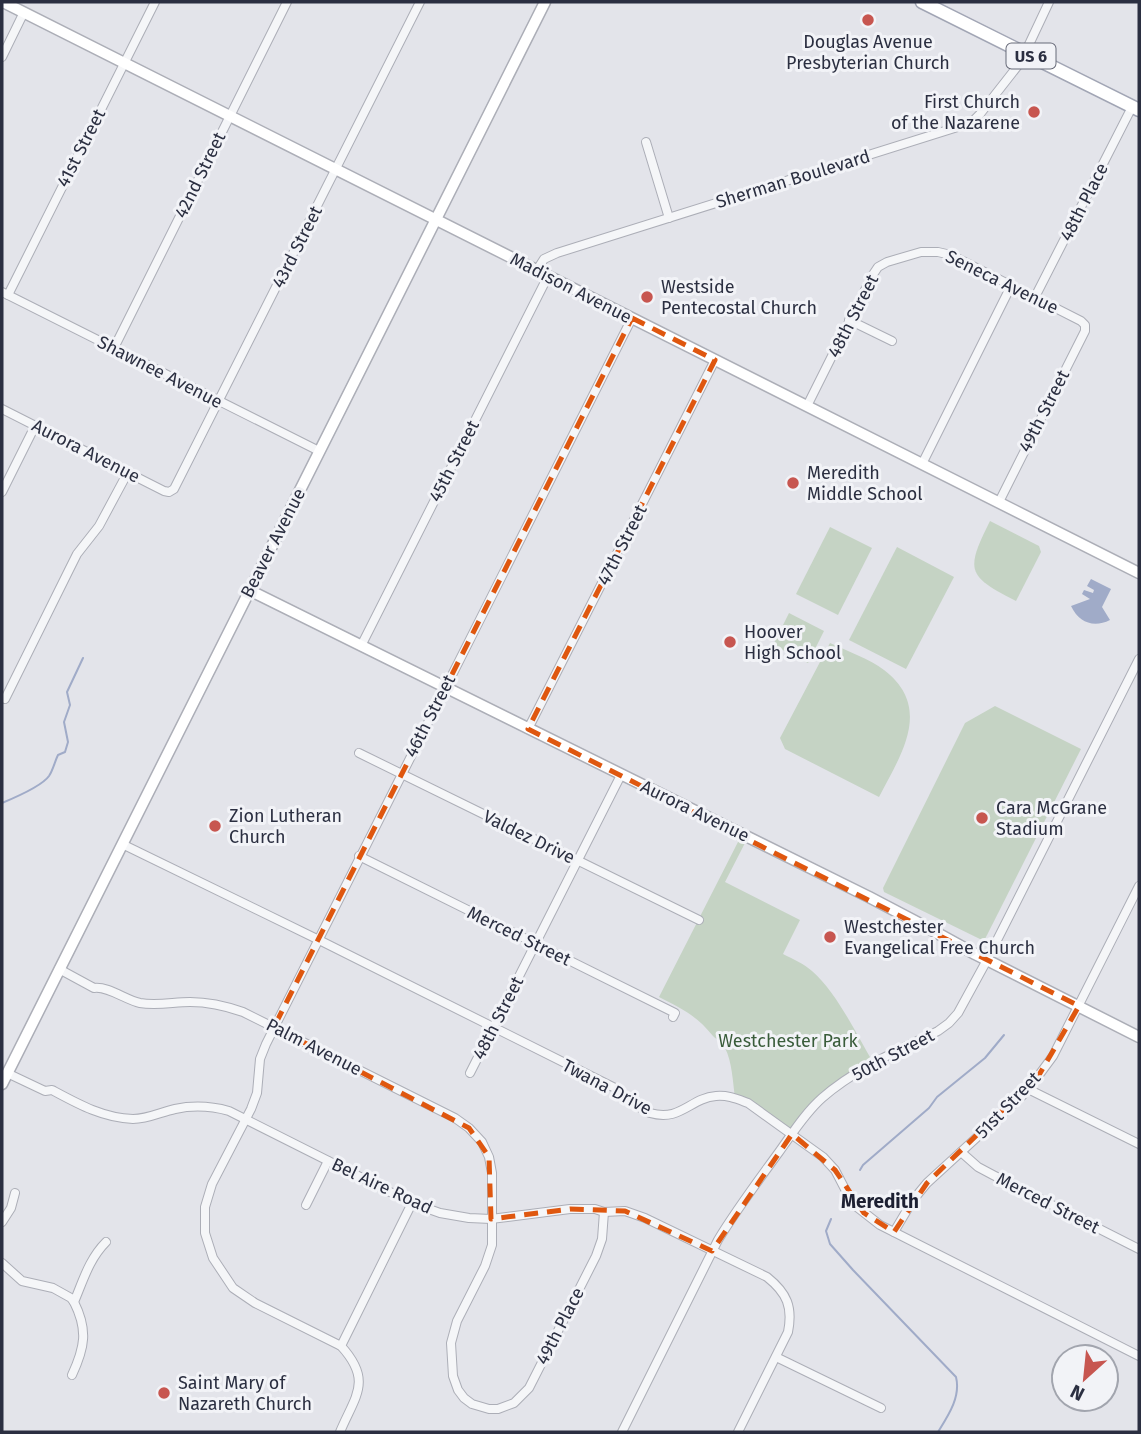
<svg xmlns="http://www.w3.org/2000/svg" width="1141" height="1434" font-family="'Fira Sans',sans-serif">
  <style>
    .green { fill: #c5d3c4 }
    .water { fill: #a0abc8 }
    .lines { fill: none; stroke-linecap: round; stroke-linejoin: round }
    .stream { stroke: #a0abc8; stroke-width: 2 }
    .street-casing { stroke: #acaeb7; stroke-width: 10 }
    .secondary-casing { stroke: #acaeb7; stroke-width: 13 }
    .primary-casing { stroke: #a2a6b5; stroke-width: 15 }
    .street { stroke: #f5f6f8; stroke-width: 8 }
    .secondary { stroke: #fff; stroke-width: 10 }
    .primary { stroke: #fff; stroke-width: 12 }
    .marked { fill: none; stroke: #df570f; stroke-width: 5; stroke-dasharray: 14 9; stroke-linejoin: round }
    .poi-dot { fill: #c75650; stroke: #f2f3f7; stroke-width: 2.5 }
    .labels { text-anchor: middle; stroke-width: 6; stroke-linejoin: round; paint-order: stroke }
    .shield { fill: #f2f3f7; stroke: #676a78; stroke-width: 2 }
    .shield-label { font-size: 16px; font-weight: bold; fill: #2b2f41 }
    .poi-label { font-size: 18px; fill: #2b2f41; stroke: #f2f3f7; text-anchor: start }
    .street-label { font-size: 18px; fill: #2b2f41; stroke: #f2f3f7 }
    .park-label { font-size: 18px; fill: #395c3a; stroke: #f2f3f7 }
    .neighbourhood-label { font-size: 19px; font-weight: bold; fill: #1d2032; stroke: #f2f3f7 }
  </style>
  <rect width="100%" height="100%" fill="#e3e4ea"/>
  <!-- green -->
  <g class="green">
    <path d="M990,521L1039,546L1041,552L1016,601C967,576 965,571 990,521Z"/>
    <polygon points="830,527 872,548 838,615 796,594"/>
    <polygon points="897,547 954,577 906,669 849,640"/>
    <polygon points="789,613 824,631 808,663 773,645"/>
    <path d="M830,643C847,651 870,659 884,670C934,708 900,756 879,797L785,749L780,738Z"/>
    <polygon points="995,706 1081,749 984,941 884,892 883,888 965,723"/>
    <path d="M739,840L745,843L725,882L800,920L783,954C793,959 804,964 812,971C838,994 856,1034 874,1064L838,1085L792,1134L735,1098C733,1083 732,1061 725,1048C723,1043 717,1040 713,1036C696,1015 682,1009 659,997Z"/>
  </g>
  <!-- water -->
  <path class="water" d="M1091,579L1111,589L1102,607L1110,620C1094,628 1079,623 1071,606L1090,599L1082,594L1084,590L1093,593L1094,590L1087,586Z"/>
  <g class="lines">
    <!-- stream -->
    <g class="stream">
      <path d="M2,803C14,798 42,786 49,776C53,770 55,761 58,755L65,752L68,742L64,722L70,705L67,692L83,658"/>
      <polyline points="860,1170 863,1165 929,1108 937,1097 985,1058 1004,1035"/>
      <path d="M831,1219L826,1231L830,1244L853,1270L956,1377C961,1397 948,1416 938,1432"/>
    </g>
    <defs>
      <g id="street">
        <polyline points="1025,53 1049,2"/>
        <polyline points="2,57 24,12"/>
        <polyline points="646,142 669,218"/>
        <polyline points="537,270 544,259 557,253 964,125 974,120 980,114 1027,54"/>
        <polyline points="2,292 319,451"/>
        <polyline points="8,295 155,2"/>
        <polyline points="1035,297 1132,107"/>
        <polyline points="849,320 892,341"/>
        <polyline points="114,348 287,2"/>
        <polyline points="807,406 872,276 878,267 887,262 921,252 938,252 951,255 1081,321 1085,325 1085,331 999,502"/>
        <polyline points="2,409 164,491 169,492 174,489 420,2"/>
        <polyline points="922,464 1011,286"/>
        <polyline points="2,492 35,426"/>
        <polyline points="361,646 548,276"/>
        <polyline points="5,699 69,570 77,554 99,526 128,472"/>
        <polyline points="528,729 715,360"/>
        <polyline points="359,753 699,920"/>
        <path d="M122,844L317,939L615,1088C627,1095 636,1108 650,1113C681,1122 690,1098 716,1096C728,1095 737,1099 748,1103L823,1157L835,1170L847,1193L857,1207L880,1225L1139,1356"/>
        <polyline points="359,856 675,1013 673,1017"/>
        <path d="M59,969L94,988C108,986 126,1000 140,1003C157,1006 174,1002 190,1002C209,1002 226,1006 243,1012L455,1118L469,1128L482,1142L489,1157L492,1173V1245L485,1266L457,1321L451,1343L453,1376L458,1390L464,1398L472,1404L489,1409H498L514,1403L529,1388L596,1256L602,1239L604,1212"/>
        <path d="M7,1073L45,1091L52,1090C78,1104 103,1118 133,1119C148,1119 161,1112 175,1109C194,1105 211,1106 229,1111L412,1203L440,1213L469,1218L491,1219L570,1209H595L604,1212L625,1211L645,1218L767,1277C787,1293 793,1307 788,1332L738,1432"/>
        <polyline points="470,1073 621,775"/>
        <polyline points="1028,1089 1139,1144"/>
        <polyline points="961,1152 978,1167 993,1175 1139,1249"/>
        <polyline points="306,1205 328,1161"/>
        <polyline points="2,1222 11,1208 15,1193"/>
        <polyline points="894,1232 913,1200 927,1183 1022,1096 1039,1075 1053,1056 1139,886"/>
        <polyline points="2,1263 22,1281 53,1288 71,1298 74,1302"/>
        <polyline points="341,1346 412,1203"/>
        <polyline points="776,1357 881,1408"/>
        <path d="M72,1375C85,1347 88,1330 74,1302C83,1281 89,1259 106,1242"/>
        <path d="M340,1432C355,1396 373,1381 341,1346L255,1303L233,1288L213,1258L205,1233V1207L212,1184L251,1109L257,1093L260,1059L266,1044L632,318"/>
        <path d="M622,1432L718,1240C736,1210 758,1181 779,1152C792,1134 805,1113 822,1098C855,1069 899,1050 938,1031L949,1023L958,1013L987,960L1139,659"/>
      </g>
      <g id="secondary">
        <polyline points="3,2 1139,573"/>
        <polyline points="249,590 869,897 928,928 975,954 1139,1037"/>
        <polyline points="2,1084 545,2"/>
      </g>
      <polyline id="primary" points="922,2 1139,110"/>
    </defs>
    <!-- street casing -->
    <use href="#street" class="street-casing"/>
    <!-- secondary casing -->
    <use href="#secondary" class="secondary-casing"/>
    <!-- primary casing -->
    <use href="#primary" class="primary-casing"/>
    <!-- street -->
    <use href="#street" class="street"/>
    <!-- secondary -->
    <use href="#secondary" class="secondary"/>
    <!-- primary -->
    <use href="#primary" class="primary"/>
  </g>
  <!-- marked area -->
  <path class="marked" d="M632,318L715,360L528,729L1079,1006L1039,1075L927,1183L894,1232L864,1213L835,1170L792,1134L712,1251L625,1211L570,1209L491,1219L489,1157L469,1128L274,1027Z"/>
  <!-- markers -->
  <g class="poi-dot">
    <circle cx="868" cy="20" r="7"/>
    <circle cx="1034" cy="112" r="7"/>
    <circle cx="647" cy="297" r="7"/>
    <circle cx="793" cy="483" r="7"/>
    <circle cx="730" cy="642" r="7"/>
    <circle cx="982" cy="818" r="7"/>
    <circle cx="215" cy="826" r="7"/>
    <circle cx="830" cy="937" r="7"/>
    <circle cx="164" cy="1393" r="7"/>
  </g>
  <g class="labels">
    <!-- shield labels -->
    <rect class="shield" x="1006.5" y="43.5" width="49" height="25" rx="5"/>
    <g class="shield-label">
      <text x="1031" y="62">US 6</text>
    </g>
    <!-- poi labels -->
    <g class="poi-label">
      <text x="868" y="48" text-anchor="middle">Douglas Avenue<tspan x="868" dy="21">Presbyterian Church</tspan></text>
      <text x="1020" y="108" text-anchor="end">First Church<tspan x="1020" dy="21">of the Nazarene</tspan></text>
      <text x="661" y="293">Westside<tspan x="661" dy="21">Pentecostal Church</tspan></text>
      <text x="807" y="479">Meredith<tspan x="807" dy="21">Middle School</tspan></text>
      <text x="744" y="638">Hoover<tspan x="744" dy="21">High School</tspan></text>
      <text x="996" y="814">Cara McGrane<tspan x="996" dy="21">Stadium</tspan></text>
      <text x="229" y="822">Zion Lutheran<tspan x="229" dy="21">Church</tspan></text>
      <text x="844" y="933">Westchester<tspan x="844" dy="21">Evangelical Free Church</tspan></text>
      <text x="178" y="1389">Saint Mary of<tspan x="178" dy="21">Nazareth Church</tspan></text>
    </g>
    <!-- street labels -->
    <g class="street-label">
      <text transform="translate(81 148) rotate(-63)" y="6">41st Street</text>
      <text transform="translate(200 175) rotate(-64)" y="6">42nd Street</text>
      <text transform="translate(793 179) rotate(-17)" y="6">Sherman Boulevard</text>
      <text transform="translate(1084 202) rotate(-63)" y="6">48th Place</text>
      <text transform="translate(297 247) rotate(-63)" y="6">43rd Street</text>
      <text transform="translate(1002 282) rotate(26)" y="6">Seneca Avenue</text>
      <text transform="translate(571 288) rotate(27)" y="6">Madison Avenue</text>
      <text transform="translate(853 316) rotate(-63)" y="6">48th Street</text>
      <text transform="translate(160 372) rotate(27)" y="6">Shawnee Avenue</text>
      <text transform="translate(1044 411) rotate(-63)" y="6">49th Street</text>
      <text transform="translate(86 451) rotate(27)" y="6">Aurora Avenue</text>
      <text transform="translate(454 461) rotate(-63)" y="6">45th Street</text>
      <text transform="translate(273 543) rotate(-63)" y="6">Beaver Avenue</text>
      <text transform="translate(622 545) rotate(-63)" y="6">47th Street</text>
      <text transform="translate(430 716) rotate(-63)" y="6">46th Street</text>
      <text transform="translate(695 811) rotate(26)" y="6">Aurora Avenue</text>
      <text transform="translate(529 837) rotate(26)" y="6">Valdez Drive</text>
      <text transform="translate(519 936) rotate(26)" y="6">Merced Street</text>
      <text transform="translate(498 1018) rotate(-63)" y="6">48th Street</text>
      <text transform="translate(314 1047) rotate(27)" y="6">Palm Avenue</text>
      <text transform="translate(893 1055) rotate(-28)" y="6">50th Street</text>
      <text transform="translate(607 1087) rotate(28)" y="6">Twana Drive</text>
      <text transform="translate(1008 1105) rotate(-46)" y="6">51st Street</text>
      <text transform="translate(382 1186) rotate(25)" y="6">Bel Aire Road</text>
      <text transform="translate(1048 1203) rotate(27)" y="6">Merced Street</text>
      <text transform="translate(560 1326) rotate(-63)" y="6">49th Place</text>
    </g>
    <!-- park labels -->
    <g class="park-label">
      <text x="788" y="1047">Westchester Park</text>
    </g>
    <!-- neighbourhood labels -->
    <g class="neighbourhood-label">
      <text x="880" y="1208">Meredith</text>
    </g>
  </g>
  <!-- border -->
  <rect width="1141" height="1434" fill="none" stroke="#2b2f41" stroke-width="7"/>
  <!-- north arrow -->
  <g transform="translate(1085 1378) rotate(207)"><circle r="33" fill="#f2f3f7" stroke="#a2a5ae" stroke-width="2"/>
  <path d="M0-5L12 26L0 18L-12 26Z" fill="#c75650"/>
  <text y="-10" font-size="19" font-weight="bold" text-anchor="middle" fill="#2b2f41">N</text>
  </g>
</svg>
